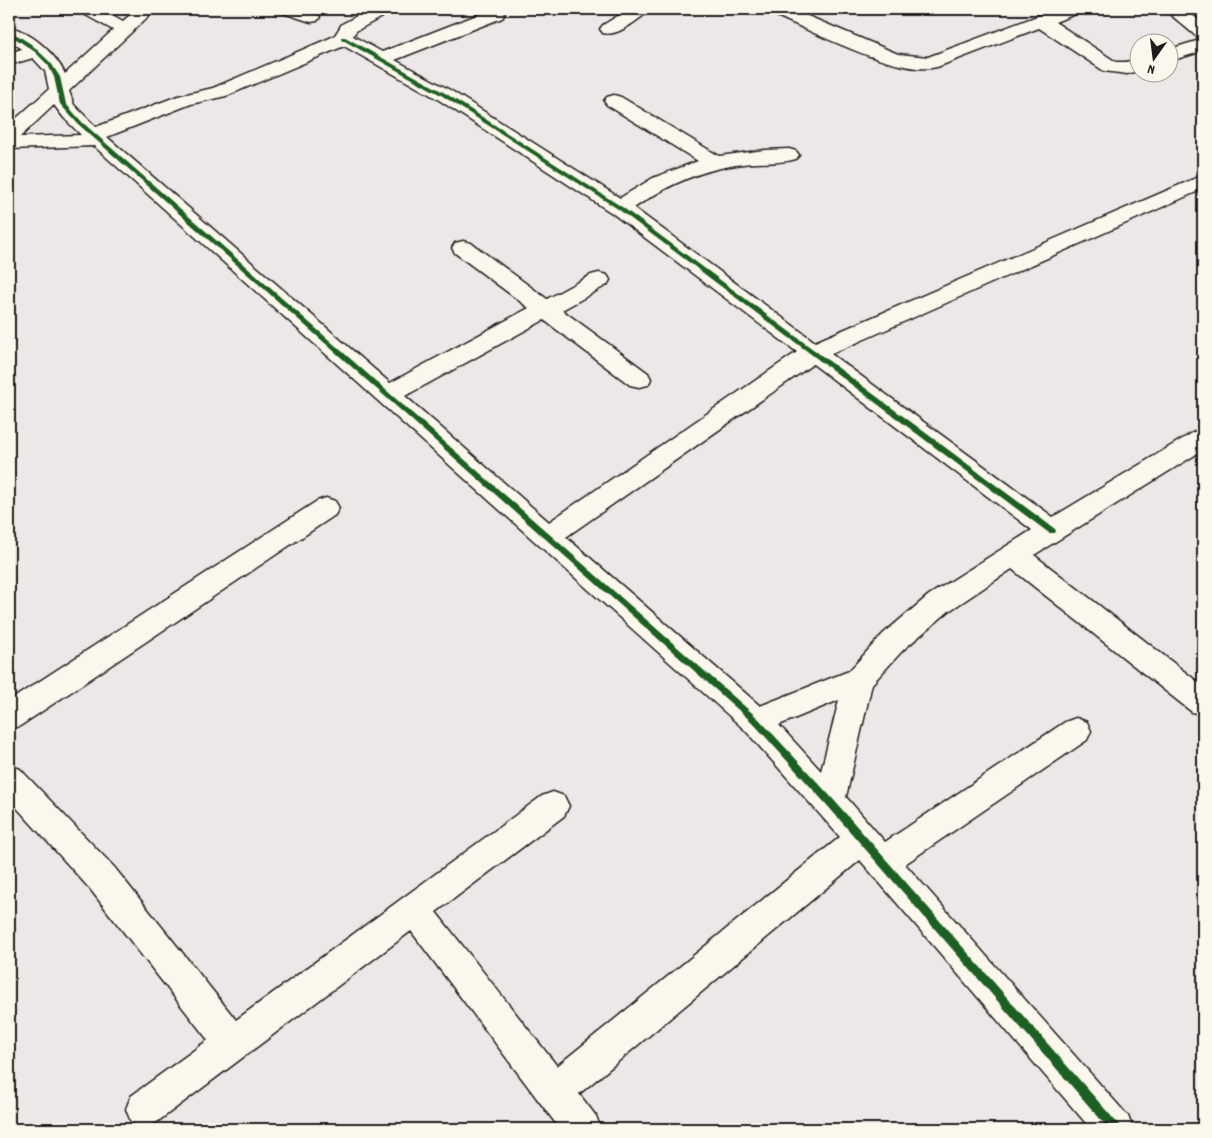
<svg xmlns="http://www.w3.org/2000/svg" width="1212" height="1138" font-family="Dekko,sans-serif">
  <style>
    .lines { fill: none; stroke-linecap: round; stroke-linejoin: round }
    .minor-casing { stroke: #1c1c1c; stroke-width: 3 }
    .minor { fill: #fbf7ec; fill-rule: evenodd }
    .cycleway-casing { stroke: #fbf7ec; stroke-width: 3 }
    .cycleway { fill: #1b5e20; fill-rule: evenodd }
  </style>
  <rect width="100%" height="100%" fill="#ede8e8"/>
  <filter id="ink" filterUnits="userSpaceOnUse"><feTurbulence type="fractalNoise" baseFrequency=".02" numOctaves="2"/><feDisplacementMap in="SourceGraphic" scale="10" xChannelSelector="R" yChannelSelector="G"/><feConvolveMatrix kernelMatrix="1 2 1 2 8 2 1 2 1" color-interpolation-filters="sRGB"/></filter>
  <g filter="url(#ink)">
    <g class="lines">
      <defs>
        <g id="minor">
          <path d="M79,9H101L123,21L137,9H156L69,91L74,105L96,127L178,96L213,88L330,38L335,35L342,24L370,9H392L389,13L356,31L353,36L382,52L490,10H502L505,14L502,18L395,60L450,90L620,198L653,178L698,161L607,105L604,101L607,97L614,95L621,97L719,156L765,150L789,149L796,151L799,155L796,159C779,164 760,162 743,164C702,169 667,185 634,208L815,342L1203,175V189L831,354L1053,517L1194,432L1203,429V450L1034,555L1203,686V715L1192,712L1012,569L949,611L903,650L872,684L846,797L885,842L1065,722L1076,718L1087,722L1091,731L1087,740L905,864L1128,1116L1133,1129H1091L860,860L579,1094L596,1116L601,1129H560L411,931L157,1122L144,1127L131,1122L126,1109L131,1096L208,1040L90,889L9,799V765L20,769L114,867L236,1020L542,796L553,792L564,796L569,806L564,816L436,912L557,1066L840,837L745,730L94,146L9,149V125L49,89L45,71L33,58L9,65V53L22,49L9,40V27C30,31 56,54 65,74L113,30L82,13ZM344,46L436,98L612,213L797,352L549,522L405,396L544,320L630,385L639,387L648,385L651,379L648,373L562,310L607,285L610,280L607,275L599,273L591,275L547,299L471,243L463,241L455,243L452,248L455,253L529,308L390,383L107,137L191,104L226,96ZM54,105L64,118L81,135L20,137ZM813,364L1032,530L929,595L883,634L849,671L760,706L566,537ZM839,700L821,771L779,725Z"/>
          <path d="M280,9C292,8 312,6 320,17L317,21L311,22L283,13Z"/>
          <path d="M629,9H650L647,13C635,21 618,37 603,33L600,29L603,25Z"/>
          <path d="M767,9H791L898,54L928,57L1056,9H1081L1078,13L1055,22L1116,62H1126L1140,58V70L1127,74L1104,71L1039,28L937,67C898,77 808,29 770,13Z"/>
          <polygon points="1164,9 1184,9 1203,23 1203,37 1196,36"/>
          <polygon points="1203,39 1203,51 1170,61 1170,49"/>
          <polygon points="326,498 335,501 339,508 335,515 20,726 9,729 9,701 317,501"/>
        </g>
      </defs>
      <!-- minor casing -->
      <use href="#minor" class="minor-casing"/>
      <!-- minor -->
      <use href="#minor" class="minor"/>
      <defs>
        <g id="cycleway">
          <polygon points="9,30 31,44 51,63 60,77 66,104 82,122 759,719 832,798 1119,1125 1120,1129 1109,1129 826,804 753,723 78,124 60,104 54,77 48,65 35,52 9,34"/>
          <polygon points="341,37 345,37 445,93 622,207 1055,529 1056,531 1055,533 1049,533 618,209 441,95 341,39"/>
        </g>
      </defs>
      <!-- cycleway casing -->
      <use href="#cycleway" class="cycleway-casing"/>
      <!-- cycleway -->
      <use href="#cycleway" class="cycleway"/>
    </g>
  </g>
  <!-- margin -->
  <rect width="1212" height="1138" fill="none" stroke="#fbf7ec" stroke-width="30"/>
  <rect x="15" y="15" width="1182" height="1108" fill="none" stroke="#1c1c1c" stroke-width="2" filter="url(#ink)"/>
  <!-- north arrow -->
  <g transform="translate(1154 58) rotate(194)"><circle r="24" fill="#fbf7ec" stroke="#a29f99"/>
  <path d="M0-4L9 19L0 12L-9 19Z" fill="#1c1c1c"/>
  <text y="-8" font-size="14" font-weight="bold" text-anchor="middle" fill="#1c1c1c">N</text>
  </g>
</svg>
